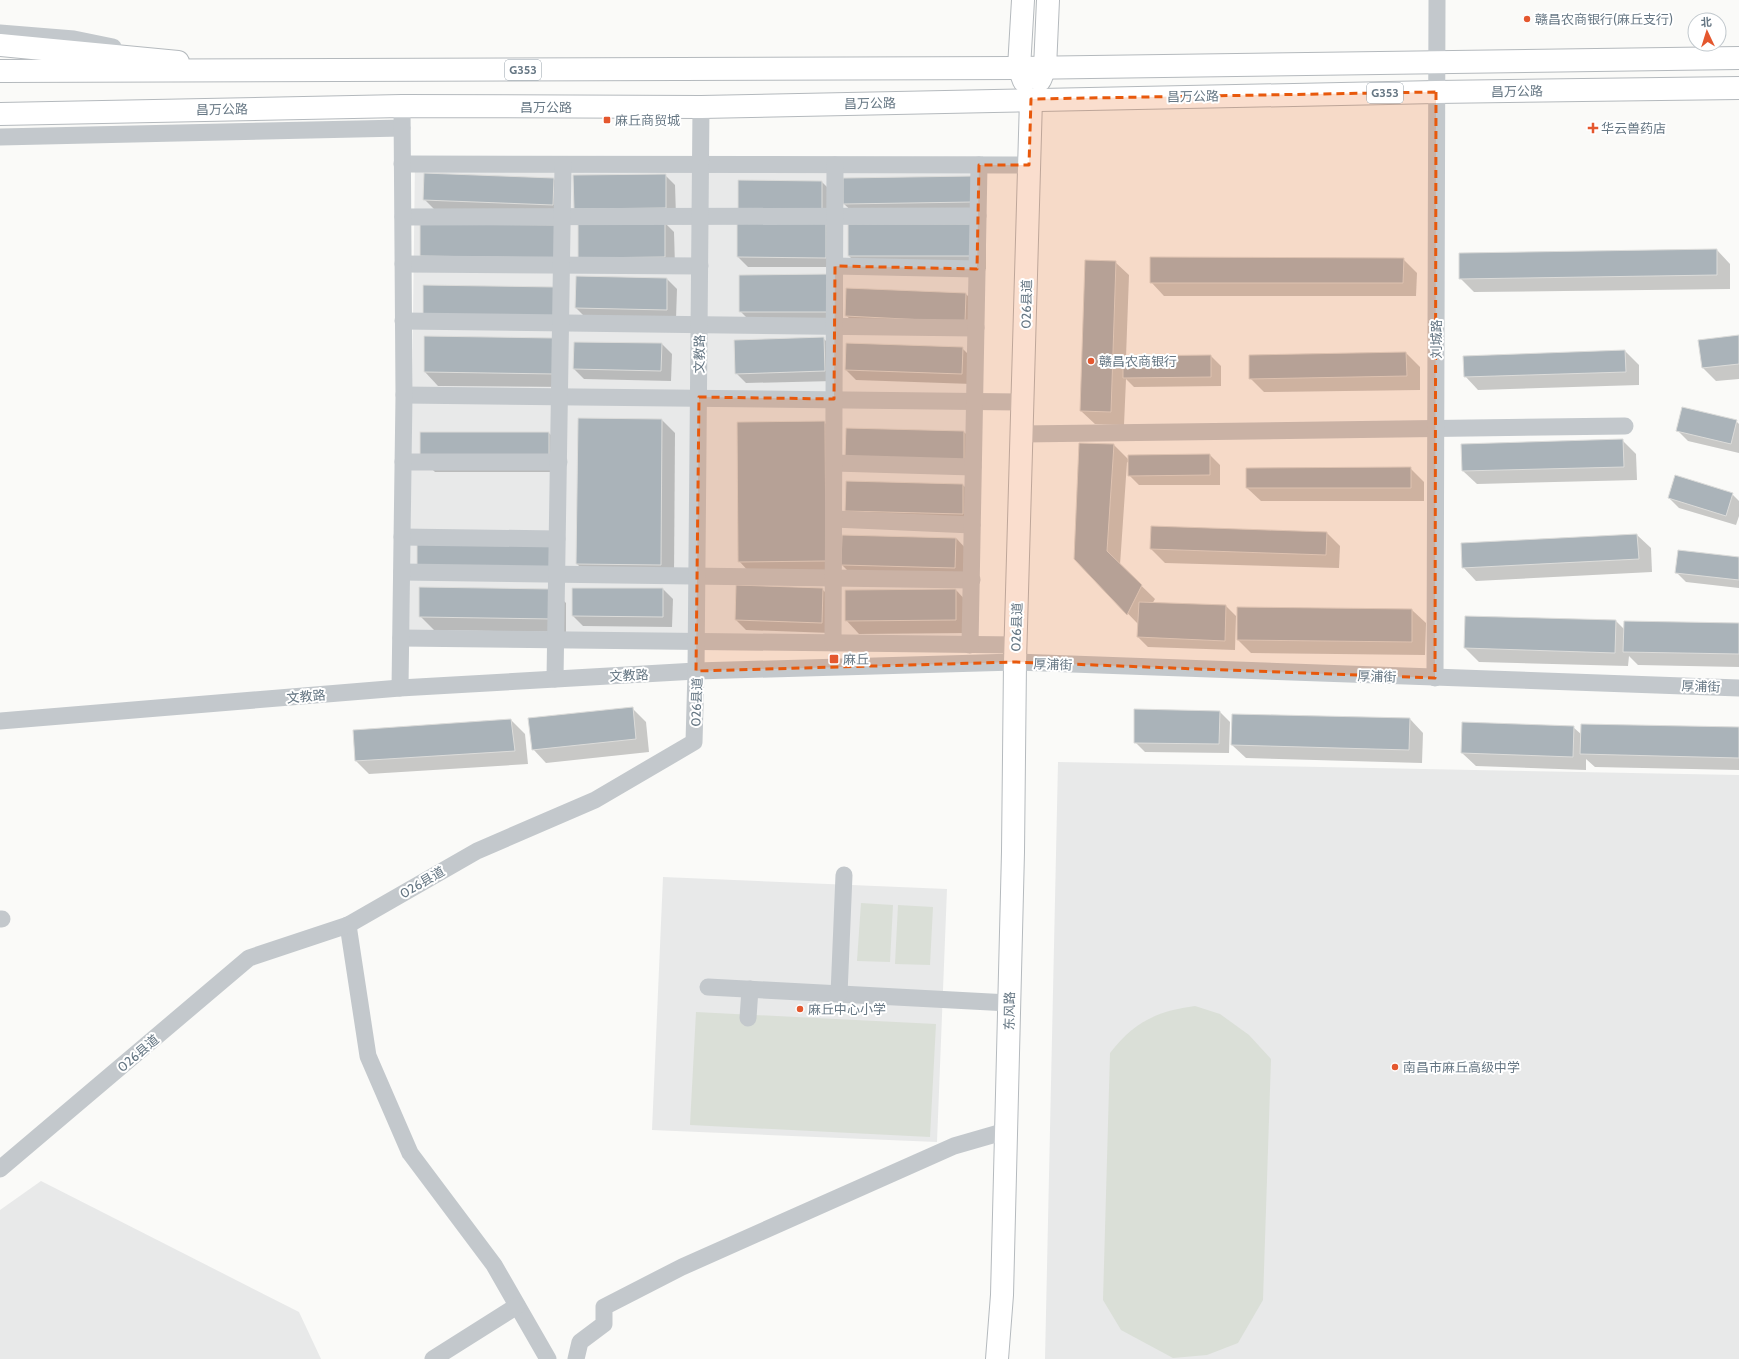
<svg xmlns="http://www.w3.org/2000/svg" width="1739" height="1359" font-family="Cabin,'Noto Sans SC',sans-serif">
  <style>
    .built { fill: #e8e9e9 }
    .green { fill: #dadfd7 }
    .shadow { fill: #0003 }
    .building { fill: #aab3b9; stroke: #dcdcda }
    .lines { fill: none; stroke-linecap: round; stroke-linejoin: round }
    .major-casing { stroke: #b5babe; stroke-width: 24 }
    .highway-casing { stroke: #b4b9bd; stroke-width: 24 }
    .minor { stroke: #c3c8cc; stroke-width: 17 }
    .major { stroke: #fff; stroke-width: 22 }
    .highway { stroke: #fff; stroke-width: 22 }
    .marked { fill: #e8590c; fill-opacity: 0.2; stroke: #e8590c; stroke-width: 3; stroke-dasharray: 8 5; stroke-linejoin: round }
    .poi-dot { fill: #e4572e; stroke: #fff; stroke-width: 1.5 }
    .labels { text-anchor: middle; stroke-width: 4; stroke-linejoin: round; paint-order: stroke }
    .shield { fill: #fff; stroke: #939fa8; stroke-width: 1 }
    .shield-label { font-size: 12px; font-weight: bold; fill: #657683 }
    .poi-label { font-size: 13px; fill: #657683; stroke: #fff; text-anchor: start }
    .street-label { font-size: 13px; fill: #657683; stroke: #fff }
  </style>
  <rect width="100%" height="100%" fill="#fafaf8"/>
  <!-- built -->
  <g class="built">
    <polygon points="983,156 962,639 409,632 415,159"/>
    <polygon points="1058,762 1739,775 1739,1359 1045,1359"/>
    <polygon points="663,877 947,889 937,1142 652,1130"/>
    <polygon points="41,1181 299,1312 321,1359 0,1359 0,1210"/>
  </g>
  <!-- green -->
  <g class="green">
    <polygon points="861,903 893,905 890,962 857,961"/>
    <polygon points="898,905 933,907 930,965 895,964"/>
    <path d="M1195,1006L1220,1014L1249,1035L1271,1059L1263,1300L1238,1343L1207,1355L1173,1358L1121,1330L1103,1300L1110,1053C1134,1022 1157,1011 1195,1006Z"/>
    <polygon points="696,1012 936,1024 930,1137 690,1125"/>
  </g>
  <!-- shadow -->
  <g class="shadow">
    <polygon points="665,175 675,185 676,217 585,219"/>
    <polygon points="973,177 986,215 858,217 844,204"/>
    <polygon points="554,179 567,192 566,218 438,213 424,199"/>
    <polygon points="822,182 832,192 831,220 749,220"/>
    <polygon points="664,222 674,232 675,266 589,267"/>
    <polygon points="738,222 826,222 836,267 748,267 738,257"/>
    <polygon points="986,238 986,269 862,269 849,256"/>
    <polygon points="1717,250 1730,264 1730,289 1474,292 1460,278"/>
    <polygon points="1403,259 1417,273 1416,296 1164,296 1151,282"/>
    <polygon points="1115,262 1129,275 1126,357 1211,356 1221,366 1221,386 1134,387 1126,379 1124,425 1095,424 1081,411"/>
    <polygon points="667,279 677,289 676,319 586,318 576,308"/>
    <polygon points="843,289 843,325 754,325 740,311"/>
    <polygon points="847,289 966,294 979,308 978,335 859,329 846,315"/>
    <polygon points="1739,336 1739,379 1716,381 1703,368"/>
    <polygon points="425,337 568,352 568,387 438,386 425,372"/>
    <polygon points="823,338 833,348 834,381 746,383 736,373"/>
    <polygon points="662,344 672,354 671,381 584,379 574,369"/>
    <polygon points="962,348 972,358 972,384 856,380 846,370"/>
    <polygon points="1625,351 1639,365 1639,385 1478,390 1465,376 1464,357"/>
    <polygon points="1406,353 1420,367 1420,390 1264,392 1250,378 1250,356"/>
    <polygon points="662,420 675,433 674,578 591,577 577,564"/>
    <polygon points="1736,421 1739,424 1739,453 1688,441 1678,431"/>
    <polygon points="824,422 838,436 839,574 752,575 739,561"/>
    <polygon points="964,432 977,445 977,473 860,470"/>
    <polygon points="549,433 562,447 562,472 435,472 421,459"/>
    <polygon points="1622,440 1636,454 1637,480 1477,484 1463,471"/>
    <polygon points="1114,445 1129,460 1210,455 1220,465 1220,485 1139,485 1129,475 1129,463 1127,462 1120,565 1155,599 1152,604 1226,606 1236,616 1235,650 1148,647 1138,637 1139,625 1075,559"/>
    <polygon points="1410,468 1424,482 1424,501 1261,501 1247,488"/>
    <polygon points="963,485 976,499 976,527 860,524 846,510"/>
    <polygon points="1732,494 1739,501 1739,516 1736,525 1679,508 1669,498"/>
    <polygon points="1152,527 1327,533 1340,546 1339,568 1165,563 1151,549"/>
    <polygon points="1637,535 1651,548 1652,572 1476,581 1463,567"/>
    <polygon points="956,538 969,552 968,581 855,578 842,565"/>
    <polygon points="1739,558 1739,588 1686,582 1676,572"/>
    <polygon points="737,586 822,589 832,599 831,633 746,630 736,620"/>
    <polygon points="573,589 663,589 673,599 672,627 583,626 573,616"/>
    <polygon points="553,590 566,603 566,632 434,630 420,616"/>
    <polygon points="956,590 969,604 969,633 859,634 846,620"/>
    <polygon points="1238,608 1412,610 1426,623 1425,655 1251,653 1238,640"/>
    <polygon points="1466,617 1616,621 1625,630 1739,624 1739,667 1638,665 1629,656 1628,666 1479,662 1465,648"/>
    <polygon points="632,708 646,722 649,752 546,763 533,749"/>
    <polygon points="1220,712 1230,722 1229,753 1145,752 1135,742"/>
    <polygon points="1410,719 1423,733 1422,763 1246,758 1232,745"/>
    <polygon points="511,720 525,734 528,764 369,774 356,761"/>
    <polygon points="1573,727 1582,735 1739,728 1739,770 1595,767 1586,759 1586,770 1476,766 1462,753"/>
  </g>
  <!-- building -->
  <g class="building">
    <polygon points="424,173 554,178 553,205 423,200"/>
    <polygon points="666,174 666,208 574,209 573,175"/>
    <polygon points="973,176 973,202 843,204 843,178"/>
    <polygon points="738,180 822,181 822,211 738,210"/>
    <polygon points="665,221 665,257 578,258 578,222"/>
    <polygon points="737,221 826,221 826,258 737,257"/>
    <polygon points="420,224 556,225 555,258 420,256"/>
    <rect x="848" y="224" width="125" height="32"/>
    <polygon points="1717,249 1717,275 1459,279 1459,253"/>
    <polygon points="1150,257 1404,258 1403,283 1150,283"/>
    <polygon points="1085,260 1116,261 1111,412 1080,411"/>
    <polygon points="830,274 830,312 739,312 739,275"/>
    <polygon points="576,276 667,278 667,310 575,308"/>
    <polygon points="423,285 556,287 556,318 423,316"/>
    <polygon points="846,288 966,293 965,322 845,316"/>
    <polygon points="1739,335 1739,364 1702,368 1698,340"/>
    <polygon points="424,336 555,338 555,374 424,372"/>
    <polygon points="824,337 825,371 735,374 734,340"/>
    <polygon points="574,342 662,343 661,371 573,369"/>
    <polygon points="846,343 963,347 962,374 845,370"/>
    <polygon points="1625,350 1626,372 1464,377 1463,356"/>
    <polygon points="1406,352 1407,376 1249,379 1249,355"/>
    <polygon points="1211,355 1211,377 1123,378 1123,356"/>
    <polygon points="1682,407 1737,420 1731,444 1676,431"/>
    <polygon points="578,418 662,419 661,565 576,564"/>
    <polygon points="825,421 826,561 738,562 737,422"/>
    <polygon points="846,428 964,431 964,460 845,457"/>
    <rect x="420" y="432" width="129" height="27"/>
    <polygon points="1623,439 1624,467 1462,471 1461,444"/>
    <polygon points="1079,443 1114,444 1107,551 1142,585 1127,615 1074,559"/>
    <polygon points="1210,454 1210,475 1128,476 1128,455"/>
    <polygon points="1411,467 1411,488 1246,488 1246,468"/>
    <polygon points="1675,475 1733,493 1726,516 1668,498"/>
    <polygon points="846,481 963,484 963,514 845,511"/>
    <polygon points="1151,526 1327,532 1326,555 1150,549"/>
    <polygon points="1637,534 1639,559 1462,568 1461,543"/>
    <polygon points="842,535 956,538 955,568 841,565"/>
    <polygon points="417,539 551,540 551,568 417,567"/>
    <polygon points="1678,550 1739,557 1739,580 1675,573"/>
    <polygon points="736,585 823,588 822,623 735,620"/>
    <polygon points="419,587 553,589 553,619 419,617"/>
    <polygon points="572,588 663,588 663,617 572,616"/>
    <polygon points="956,589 956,620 845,621 845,590"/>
    <polygon points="1139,602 1226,605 1225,641 1137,637"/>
    <polygon points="1237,607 1412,609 1412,642 1237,640"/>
    <polygon points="1465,616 1616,620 1615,653 1464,648"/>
    <polygon points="1624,621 1739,623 1739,654 1623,652"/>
    <polygon points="633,707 636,739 532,750 528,718"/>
    <polygon points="1134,709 1220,711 1219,744 1134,743"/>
    <polygon points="1232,714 1410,718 1409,750 1231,745"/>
    <polygon points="511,719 515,751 355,761 353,730"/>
    <polygon points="1462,722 1574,726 1573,757 1461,753"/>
    <polygon points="1581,724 1739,727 1739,758 1580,754"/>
  </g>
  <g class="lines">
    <defs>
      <g id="major">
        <polyline points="0,45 178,62"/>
        <polyline points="997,1359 1002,1295 1013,852 1015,662 1031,99"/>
      </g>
      <g id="highway">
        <polyline points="1023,0 1019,68 1024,81"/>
        <polyline points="0,71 1019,68 1739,58"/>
        <polyline points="1040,80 1045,68 1048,0"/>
        <polyline points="0,114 402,106 701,107 1436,92 1739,88"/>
      </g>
    </defs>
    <!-- major casing -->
    <use href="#major" class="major-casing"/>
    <!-- highway casing -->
    <use href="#highway" class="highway-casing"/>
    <!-- minor -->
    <g class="minor">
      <polyline points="0,33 74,39 113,47"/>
      <polyline points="0,137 402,128"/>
      <polyline points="402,164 1029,165"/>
      <polyline points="403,217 978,216"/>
      <polyline points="403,264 700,266"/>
      <polyline points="835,266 977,269"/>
      <polyline points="403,321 976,328"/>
      <polyline points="404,395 1024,402"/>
      <polyline points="1022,434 1625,426"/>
      <polyline points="403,462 559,462"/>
      <polyline points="834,463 973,467"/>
      <polyline points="834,519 972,525"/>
      <polyline points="402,537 557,539"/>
      <polyline points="402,572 972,580"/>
      <polyline points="401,638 1016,645"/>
      <polyline points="833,643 835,165"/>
      <polyline points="970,645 979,165"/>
      <polyline points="1435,678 1437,0"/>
      <polyline points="555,679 563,165"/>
      <polyline points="400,688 404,395 402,106"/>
      <polyline points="0,721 400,688 696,671 701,107"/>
      <polyline points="0,919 2,919"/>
      <polyline points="348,925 368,1056 410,1153 494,1265 548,1359"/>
      <polyline points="708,987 1009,1003"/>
      <polyline points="839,994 844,875"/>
      <polyline points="748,1018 750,989"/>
      <polyline points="0,1169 249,958 348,925 477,851 595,800 694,742 696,671 1015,662 1739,688"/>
      <polyline points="433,1359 517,1306"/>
      <polyline points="576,1359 580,1342 604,1324 604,1307 682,1267 954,1146 1006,1131"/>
    </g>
    <!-- major -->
    <use href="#major" class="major"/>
    <!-- highway -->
    <use href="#highway" class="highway"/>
  </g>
  <!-- marked area -->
  <path class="marked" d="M1436,92L1435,678L1015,662L696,671L699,397L834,399L835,266L977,269L979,165H1029L1031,99Z"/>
  <!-- markers -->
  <g class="poi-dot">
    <circle cx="1527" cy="19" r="4"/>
    <rect x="603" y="116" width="8" height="8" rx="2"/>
    <path d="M1591 122h4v4h4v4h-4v4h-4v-4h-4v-4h4z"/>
    <circle cx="1091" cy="361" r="4"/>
    <rect x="829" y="654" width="10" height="10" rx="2"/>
    <circle cx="800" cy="1009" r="4"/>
    <circle cx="1395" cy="1067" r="4"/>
  </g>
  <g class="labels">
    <!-- shield labels -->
    <g class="shield">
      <rect x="505" y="60" width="36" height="20" rx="3"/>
      <rect x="1367" y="83" width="36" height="20" rx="3"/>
    </g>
    <g class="shield-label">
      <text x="523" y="74">G353</text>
      <text x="1385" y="97">G353</text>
    </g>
    <!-- poi labels -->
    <g class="poi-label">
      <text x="1535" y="24">赣昌农商银行(麻丘支行)</text>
      <text x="615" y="125">麻丘商贸城</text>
      <text x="1601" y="133">华云兽药店</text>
      <text x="1099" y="366">赣昌农商银行</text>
      <text x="843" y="664">麻丘</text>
      <text x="808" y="1014">麻丘中心小学</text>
      <text x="1403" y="1072">南昌市麻丘高级中学</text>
    </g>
    <!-- street labels -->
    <g class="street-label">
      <text transform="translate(1517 91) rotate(-1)" y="5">昌万公路</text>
      <text transform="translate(1193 96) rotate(-1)" y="5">昌万公路</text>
      <text transform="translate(870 103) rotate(-1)" y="5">昌万公路</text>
      <text x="546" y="112">昌万公路</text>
      <text transform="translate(222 109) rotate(-1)" y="5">昌万公路</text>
      <text transform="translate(1026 304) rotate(-89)" y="5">026县道</text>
      <text transform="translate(1436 339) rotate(-90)" y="5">刘城路</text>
      <text transform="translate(699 354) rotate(-89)" y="5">文教路</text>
      <text transform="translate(1016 627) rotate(-88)" y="5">026县道</text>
      <text transform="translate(1053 664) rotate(2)" y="5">厚浦街</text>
      <text transform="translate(629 675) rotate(-3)" y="5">文教路</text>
      <text transform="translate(1377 676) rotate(2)" y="5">厚浦街</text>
      <text transform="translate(1701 686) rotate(2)" y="5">厚浦街</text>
      <text transform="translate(306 696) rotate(-5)" y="5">文教路</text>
      <text transform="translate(696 702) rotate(-88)" y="5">026县道</text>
      <text transform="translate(422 882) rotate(-30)" y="5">026县道</text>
      <text transform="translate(1009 1011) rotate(-89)" y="5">东风路</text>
      <text transform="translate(138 1053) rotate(-40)" y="5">026县道</text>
    </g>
  </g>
  <!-- north arrow -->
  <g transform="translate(1707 32) rotate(356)"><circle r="19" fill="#ffffff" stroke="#c1c8cd"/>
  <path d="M0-3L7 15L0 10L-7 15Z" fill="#e4572e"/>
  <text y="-6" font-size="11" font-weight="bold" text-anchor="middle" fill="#657683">北</text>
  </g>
</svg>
